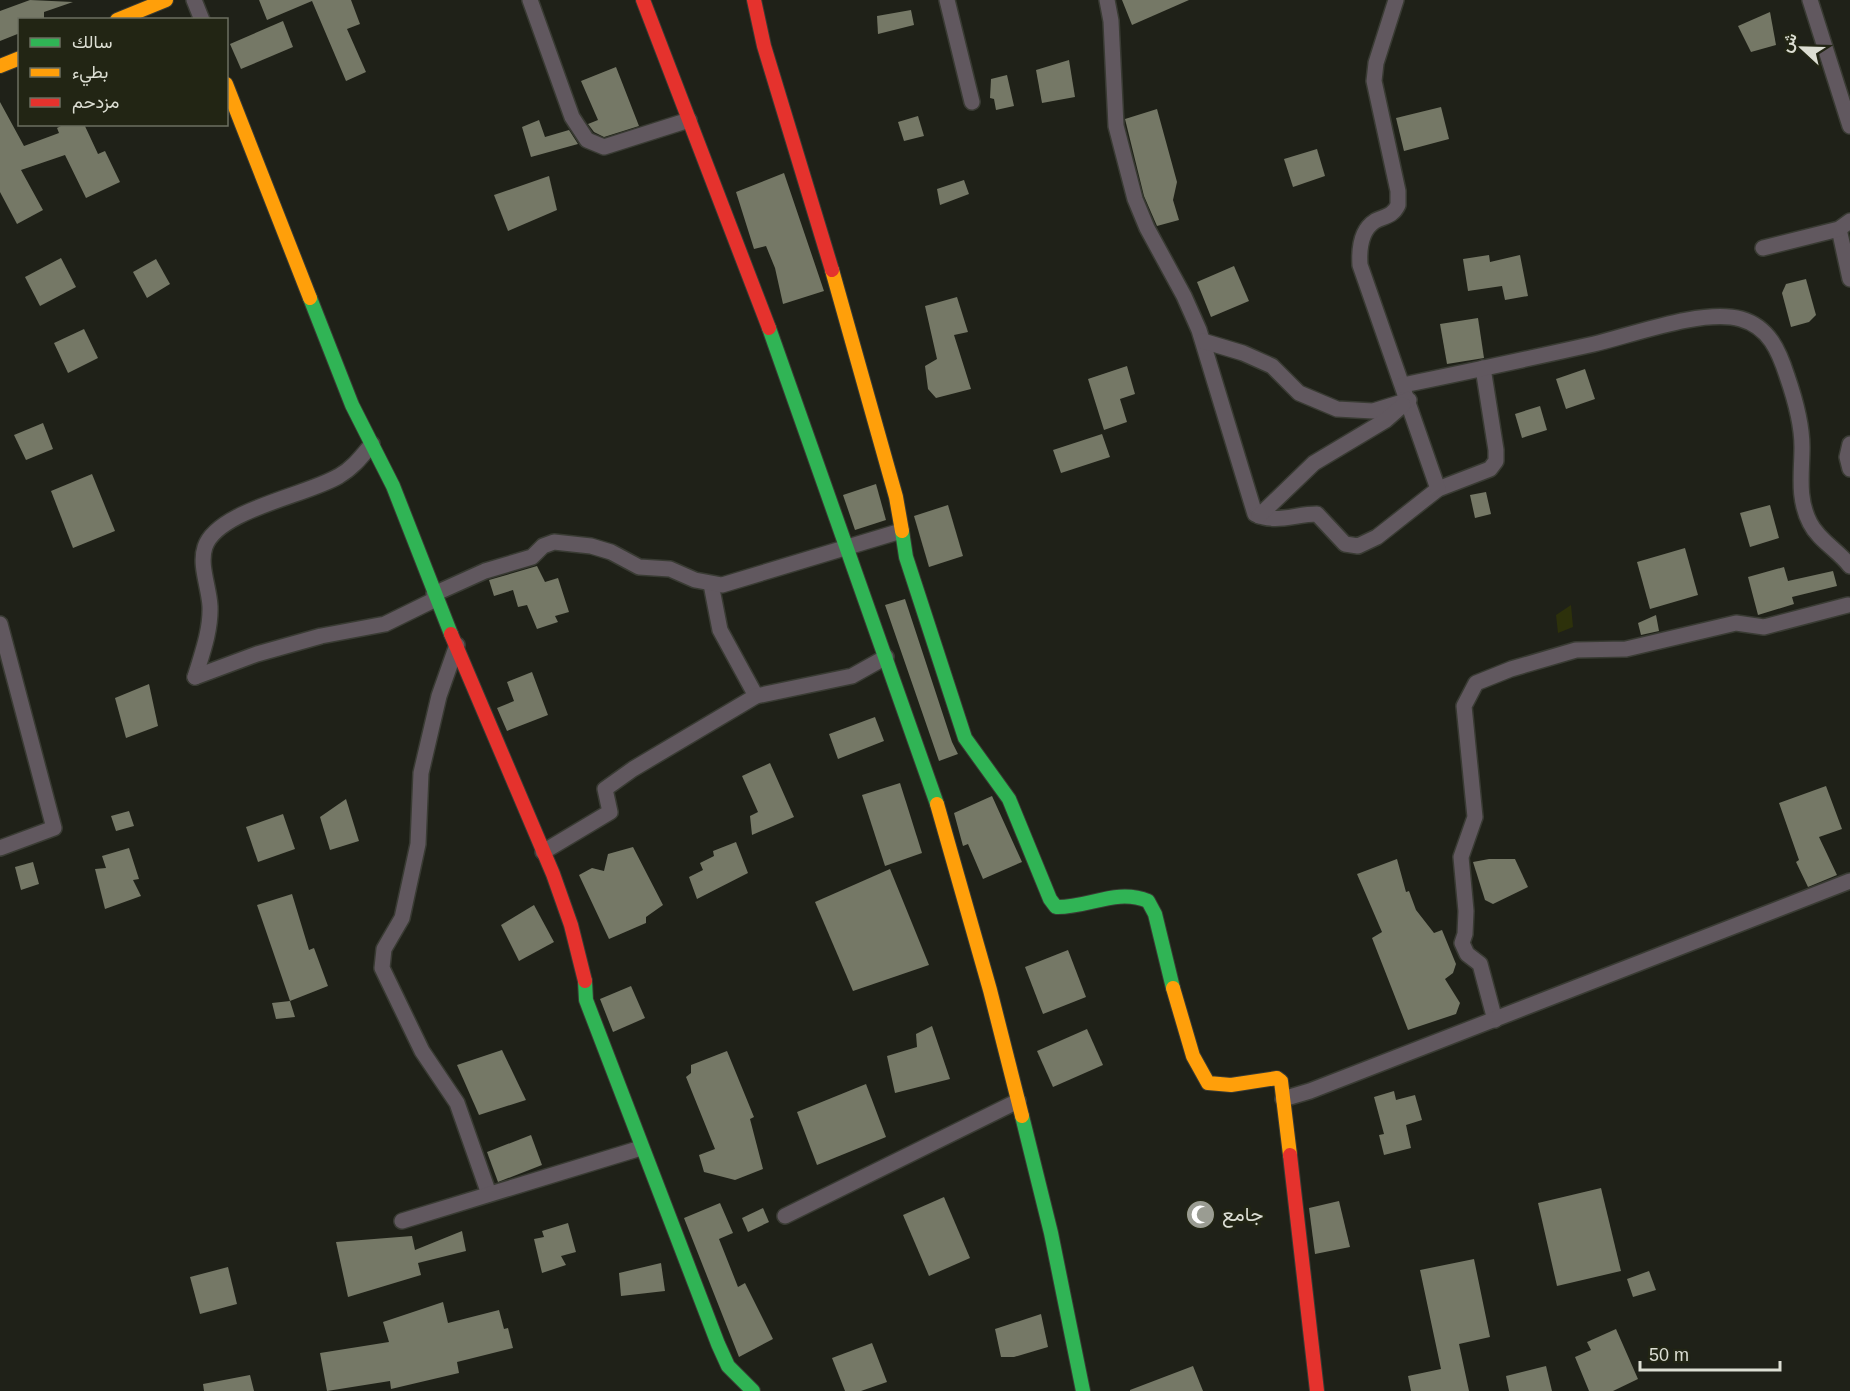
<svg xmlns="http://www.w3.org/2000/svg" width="1850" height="1391" font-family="Helvetica,Vazirmatn,sans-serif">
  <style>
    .green { fill: #2d310b }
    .building { fill: #757866 }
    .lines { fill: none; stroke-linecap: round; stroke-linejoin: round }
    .street-casing { stroke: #393b33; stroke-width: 18 }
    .fast-casing { stroke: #393b33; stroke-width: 16 }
    .slow-casing { stroke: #393b33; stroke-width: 16 }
    .jam-casing { stroke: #393b33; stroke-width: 16 }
    .street { stroke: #61585f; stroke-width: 15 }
    .fast { stroke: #30b455; stroke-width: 14 }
    .slow { stroke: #ff9f0a; stroke-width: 14 }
    .jam { stroke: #e5322d; stroke-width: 14 }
    .labels { text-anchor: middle; stroke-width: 6; stroke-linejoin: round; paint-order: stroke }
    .poi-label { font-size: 20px; fill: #dcded3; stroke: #222514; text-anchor: start }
  </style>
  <rect width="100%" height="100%" fill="#1f2118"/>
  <!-- green -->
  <polygon class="green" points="1571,605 1573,627 1558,633 1556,615"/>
  <!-- building -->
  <g class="building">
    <polygon points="30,0 73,2 44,12 44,20 20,20 20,33 0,41 0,11"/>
    <polygon points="259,0 351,0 360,24 347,29 366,72 346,81 312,1 267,20"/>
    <polygon points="1122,0 1189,0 1132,25"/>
    <polygon points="911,10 914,25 878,34 877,16"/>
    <polygon points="1770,12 1776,45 1751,52 1738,26"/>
    <polygon points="283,21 293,47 241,69 230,44"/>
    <polygon points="1069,60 1075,97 1042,103 1036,70"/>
    <polygon points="616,67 639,126 604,137 594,132 588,124 598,120 581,81"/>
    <polygon points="1007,75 1014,106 996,110 994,99 990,98 991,79"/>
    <polygon points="0,102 24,146 59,133 57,128 65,124 84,124 98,154 105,151 120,182 86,198 65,155 21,170 43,210 17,224 0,192"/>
    <polygon points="1441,107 1449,139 1404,151 1396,118"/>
    <polygon points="1157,109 1177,182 1173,200 1179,220 1157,226 1144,196 1125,119"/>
    <polygon points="918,116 924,136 904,141 898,122"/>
    <polygon points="539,120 545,137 569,130 578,144 531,157 522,127"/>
    <polygon points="1317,149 1325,176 1293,187 1284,159"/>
    <polygon points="784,173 824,291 783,304 775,268 766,246 754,249 736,192"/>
    <polygon points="549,176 557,210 508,231 494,195"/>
    <polygon points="964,180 969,194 940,205 937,189"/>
    <polygon points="1489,255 1490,262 1520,255 1528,296 1505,300 1502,286 1468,291 1463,259"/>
    <polygon points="61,258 76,287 40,306 25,277"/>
    <polygon points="156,259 170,284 147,298 133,272"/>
    <polygon points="1234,266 1249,301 1211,317 1197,282"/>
    <polygon points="1806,279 1816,315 1809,322 1791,327 1782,293 1786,284"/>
    <polygon points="957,297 968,332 954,335 971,389 936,398 928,389 925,366 937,359 925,306"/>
    <polygon points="1478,318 1484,358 1447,364 1440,324"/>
    <polygon points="84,329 98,358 68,373 54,343"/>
    <polygon points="1127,366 1135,394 1120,399 1127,422 1104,430 1088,379"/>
    <polygon points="1585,369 1595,399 1566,409 1556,379"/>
    <polygon points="1540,406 1547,430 1522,438 1515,414"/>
    <polygon points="43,423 53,449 26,460 14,435"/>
    <polygon points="1102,434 1110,457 1061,473 1053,450"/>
    <polygon points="92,474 115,531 73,548 51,491"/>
    <polygon points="876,484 886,520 855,530 843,495"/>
    <polygon points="1486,492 1491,514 1475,518 1470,495"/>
    <polygon points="948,505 963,556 929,567 914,516"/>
    <polygon points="1770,505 1779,538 1750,547 1740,513"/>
    <polygon points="1685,548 1698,595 1650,609 1637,562"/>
    <polygon points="537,566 545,582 558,578 569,612 555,616 558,622 537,629 527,605 518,607 513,590 494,596 489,580"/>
    <polygon points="1784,567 1788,581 1833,571 1837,586 1792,597 1794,604 1758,615 1748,577"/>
    <polygon points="905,599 952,742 958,754 939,761 885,605"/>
    <polygon points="1656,615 1659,631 1641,635 1638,623"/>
    <polygon points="532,672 548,715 507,731 497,708 514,701 507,682"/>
    <polygon points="149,684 158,726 126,738 115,698"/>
    <polygon points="875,717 884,741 838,759 829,734"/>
    <polygon points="770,763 794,817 752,835 750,816 758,812 742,776"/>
    <polygon points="900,783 922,853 885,866 862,795"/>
    <polygon points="1826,786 1842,829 1819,837 1837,875 1808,887 1796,862 1799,860 1779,803"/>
    <polygon points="992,796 1022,862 983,879 968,844 963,846 954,813"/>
    <polygon points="346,799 359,841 330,850 320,817"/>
    <polygon points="129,811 134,826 116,831 111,816"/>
    <polygon points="283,814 295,849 258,862 246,827"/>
    <polygon points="736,842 748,873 697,899 689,877 703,870 700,863 714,856 713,851"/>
    <polygon points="633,847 663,905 646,917 646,923 609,939 579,875 592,868 604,871 608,854"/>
    <polygon points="129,848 139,879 133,880 141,896 105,909 95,869 106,868 102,856"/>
    <polygon points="1397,859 1406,892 1409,891 1416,910 1434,933 1442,930 1456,964 1453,973 1445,979 1460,1003 1456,1014 1408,1030 1372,938 1382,932 1357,874"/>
    <polygon points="1489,859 1515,859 1528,887 1493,904 1485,900 1473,862"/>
    <polygon points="33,862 39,884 21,890 15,867"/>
    <polygon points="890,869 929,965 853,991 815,902"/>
    <polygon points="292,894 309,950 314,948 328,986 290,1001 257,905"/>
    <polygon points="534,905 554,942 519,961 501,925"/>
    <polygon points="1068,950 1086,997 1043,1014 1025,967"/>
    <polygon points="631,986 645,1018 613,1032 600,999"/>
    <polygon points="290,1001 295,1017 276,1019 272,1003"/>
    <polygon points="932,1026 950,1079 895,1093 887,1056 917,1047 916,1034"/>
    <polygon points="1087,1029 1103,1065 1053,1087 1037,1051"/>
    <polygon points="502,1050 526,1100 479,1115 457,1065"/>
    <polygon points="727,1051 754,1117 750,1119 763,1169 735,1180 704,1172 699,1155 715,1149 686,1077 691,1073 691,1065"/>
    <polygon points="866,1084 886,1137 817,1165 797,1112"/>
    <polygon points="1394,1091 1396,1100 1415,1095 1422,1120 1406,1125 1411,1148 1384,1155 1379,1135 1384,1134 1374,1097"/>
    <polygon points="531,1135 542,1165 498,1182 487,1152"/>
    <polygon points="1601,1188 1621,1271 1557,1286 1538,1203"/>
    <polygon points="944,1197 970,1258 929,1276 903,1215"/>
    <polygon points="1339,1201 1350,1247 1315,1254 1309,1208"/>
    <polygon points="720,1203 733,1233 719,1239 738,1287 745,1283 773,1339 739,1357 684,1218"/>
    <polygon points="763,1208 769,1222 748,1232 742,1218"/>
    <polygon points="568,1223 576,1252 561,1256 566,1265 542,1273 534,1239 544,1237 542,1231"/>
    <polygon points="462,1231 466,1251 418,1263 421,1275 348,1297 336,1242 412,1236 415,1250"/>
    <polygon points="1474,1259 1490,1337 1459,1344 1469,1391 1411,1391 1408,1376 1441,1369 1420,1270"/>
    <polygon points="661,1263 665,1291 621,1296 619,1273"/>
    <polygon points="228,1267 237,1304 200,1314 190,1277"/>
    <polygon points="1649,1271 1656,1290 1633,1297 1627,1279"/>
    <polygon points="443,1302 448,1323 499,1310 504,1329 508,1328 513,1348 457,1362 459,1373 391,1389 390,1381 327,1391 320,1353 389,1342 383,1322"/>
    <polygon points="1041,1314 1048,1347 1014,1357 1001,1357 995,1329"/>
    <polygon points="1616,1329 1638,1379 1613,1391 1589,1391 1575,1357 1591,1350 1587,1342"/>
    <polygon points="872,1343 887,1382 861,1391 845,1391 832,1358"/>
    <polygon points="1193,1366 1203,1391 1130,1391 1130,1390"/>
    <polygon points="1546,1366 1552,1391 1509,1391 1506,1376"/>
    <polygon points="250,1375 254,1391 204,1391 203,1384"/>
  </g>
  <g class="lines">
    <defs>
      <g id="street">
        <polyline points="194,0 202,20"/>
        <polyline points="530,0 572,117 587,140 604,147 689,120"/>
        <polyline points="947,0 972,102"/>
        <path d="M1107,0L1111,21L1116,126L1135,199L1147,228L1184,296L1199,330L1255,514C1276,524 1295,514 1317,514L1345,544L1358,546L1377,537L1438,489L1490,469L1496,461V450L1483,368"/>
        <path d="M1396,0L1376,63L1374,81L1398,191V205C1393,216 1385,216 1375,221C1361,230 1359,250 1360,265L1438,489"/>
        <polyline points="1810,0 1850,126"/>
        <polyline points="1839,229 1850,279"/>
        <polyline points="1763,248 1839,229 1850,221"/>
        <polyline points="1203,341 1243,353 1272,366 1299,393 1337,409 1373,411 1409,400"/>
        <path d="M1403,385C1467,372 1531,358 1594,344C1632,335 1704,308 1741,319C1769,327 1779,351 1787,376C1795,399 1802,423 1802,447C1802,473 1797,498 1810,523C1819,541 1838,550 1850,566"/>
        <polyline points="1850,444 1847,457 1850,469"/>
        <polyline points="1259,516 1314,463 1386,420 1403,405"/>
        <polyline points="711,584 720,630 756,696"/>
        <polyline points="434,594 485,571 532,557 543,546 554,542 591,546 611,552 639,567 670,569 695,580 722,585 901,531"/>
        <polyline points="0,624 54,828 0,848"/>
        <polyline points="457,645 439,696 421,773 418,844 402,918 384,949 382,968 422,1051 457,1103 489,1194"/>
        <path d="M195,677C202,654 211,630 210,606C209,587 199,565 205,547C217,510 308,495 339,476C353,468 362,456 372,444"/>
        <polyline points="195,677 257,654 321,636 385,624 436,599"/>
        <polyline points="543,852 610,812 605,789 633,769 756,696 852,676 886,657"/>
        <polyline points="1495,1020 1480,964 1467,954 1462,943 1465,934 1466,911 1461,857 1475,817 1464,706 1476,683 1511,669 1576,650 1626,649 1736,623 1764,627 1848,605"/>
        <polyline points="1283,1099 1310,1091 1850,881"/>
        <polyline points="785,1216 1018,1101"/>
        <polyline points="402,1221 641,1148"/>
      </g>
      <g id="fast">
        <polyline points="310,298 352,405 393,486 451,634"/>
        <polyline points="769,328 937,804"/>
        <path d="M902,531L906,557L965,738L1009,799L1050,899L1056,907C1088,908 1116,888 1148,901L1155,914L1173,988"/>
        <polyline points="585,981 586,1000 718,1344 728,1366 753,1391"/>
        <polyline points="1022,1116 1051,1233 1083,1391"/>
      </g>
      <g id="slow">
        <polyline points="117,20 166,0"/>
        <polyline points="0,66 20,58"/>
        <polyline points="226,84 310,298"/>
        <polyline points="832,270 896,497 902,531"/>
        <polyline points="937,804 990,990 1022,1116"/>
        <polyline points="1173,988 1193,1056 1208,1083 1231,1085 1277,1078 1281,1081 1290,1155"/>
      </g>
      <g id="jam">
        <polyline points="643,0 769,328"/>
        <polyline points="754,0 764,46 832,270"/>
        <polyline points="451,634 553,874 571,925 585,981"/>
        <polyline points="1290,1155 1317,1391"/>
      </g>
    </defs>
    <!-- street casing -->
    <use href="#street" class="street-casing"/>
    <!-- fast casing -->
    <use href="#fast" class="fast-casing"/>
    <!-- slow casing -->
    <use href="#slow" class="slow-casing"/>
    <!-- jam casing -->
    <use href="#jam" class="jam-casing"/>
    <!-- street -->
    <use href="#street" class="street"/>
    <!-- fast -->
    <use href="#fast" class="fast"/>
    <!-- slow -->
    <use href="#slow" class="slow"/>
    <!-- jam -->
    <use href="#jam" class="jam"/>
  </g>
  <!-- icons -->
  <defs>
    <symbol id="mosque-disc" viewBox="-11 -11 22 22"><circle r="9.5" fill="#9a9c92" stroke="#222514"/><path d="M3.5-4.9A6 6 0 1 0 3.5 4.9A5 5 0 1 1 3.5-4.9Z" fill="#fff"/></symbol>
  </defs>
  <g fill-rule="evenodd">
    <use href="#mosque-disc" x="1184" y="1198" width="33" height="33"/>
  </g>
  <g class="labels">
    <!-- poi labels -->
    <g class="poi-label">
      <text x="1222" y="1221">جامع</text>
    </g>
  </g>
  <!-- legend -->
  <rect x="18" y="18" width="210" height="108" fill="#222514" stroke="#6c6f60" stroke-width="1.5"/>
  <rect x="30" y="38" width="30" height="9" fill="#30b455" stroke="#6c6f60" stroke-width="1.5"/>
  <text x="72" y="48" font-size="18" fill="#dcded3">سالك</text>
  <rect x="30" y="68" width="30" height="9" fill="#ff9f0a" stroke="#6c6f60" stroke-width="1.5"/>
  <text x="72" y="78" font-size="18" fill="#dcded3">بطيء</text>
  <rect x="30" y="98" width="30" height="9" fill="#e5322d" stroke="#6c6f60" stroke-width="1.5"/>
  <text x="72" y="108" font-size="18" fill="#dcded3">مزدحم</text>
  <!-- north arrow -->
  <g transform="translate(1802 48) rotate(292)" stroke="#222514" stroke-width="4.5" paint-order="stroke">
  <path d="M0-4.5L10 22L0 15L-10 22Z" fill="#dcded3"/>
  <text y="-9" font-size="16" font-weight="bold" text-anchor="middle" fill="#dcded3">ش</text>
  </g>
  <!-- scale -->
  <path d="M1640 1361v9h140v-9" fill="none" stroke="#dcded3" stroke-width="3"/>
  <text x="1649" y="1361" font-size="18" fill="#dcded3" stroke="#222514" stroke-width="4.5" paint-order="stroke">50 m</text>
</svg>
